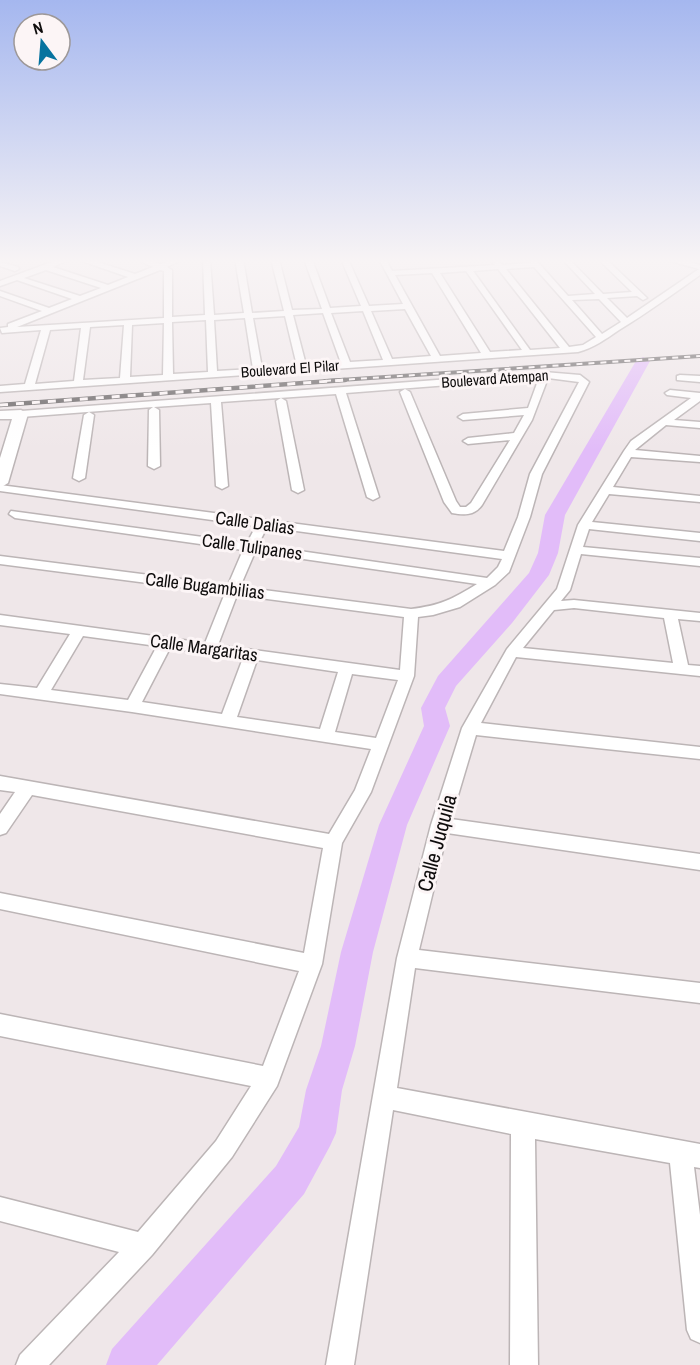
<svg xmlns="http://www.w3.org/2000/svg" width="700" height="1365" font-family="'Archivo Narrow',sans-serif">
  <style>
    .lines { fill: none; stroke-linecap: round; stroke-linejoin: round }
    .river { fill: #e2bcf9; fill-rule: evenodd }
    .street-casing { stroke: #bcb5b6; stroke-width: 3 }
    .secondary-casing { stroke: #bcb5b6; stroke-width: 3 }
    .street { fill: #fff; fill-rule: evenodd }
    .secondary { fill: #fff; fill-rule: evenodd }
    .rail-far1-casing { stroke: #676364; stroke-width: 4 }
    .rail-casing { stroke: #676364; stroke-width: 4.5 }
    .rail-far1 { stroke: #fcf5f6; stroke-width: 2; stroke-dasharray: 6; stroke-linecap: butt }
    .rail { stroke: #fcf5f6; stroke-width: 3; stroke-dasharray: 8; stroke-linecap: butt }
    .labels { text-anchor: middle; stroke-width: 6; stroke-linejoin: round; paint-order: stroke }
    .far-street-label { font-size: 15px; fill: #0e0c0c; stroke: #fcf5f6 }
    .street-label { font-size: 18px; fill: #0e0c0c; stroke: #fcf5f6 }
    .near-street-label { font-size: 21px; fill: #0e0c0c; stroke: #fcf5f6 }
  </style>
  <rect width="100%" height="100%" fill="#efe7e9"/>
  <g class="lines">
    <!-- river -->
    <polygon class="river" points="643,357 650,361 565,515 558,553 549,575 512,623 456,686 445,708 450,726 407,825 373,952 355,1046 342,1090 336,1133 330,1146 304,1194 157,1365 106,1365 112,1349 276,1166 299,1127 306,1090 321,1046 341,952 379,825 424,726 421,708 438,676 529,573 538,553 545,515 636,361"/>
    <defs>
      <g id="street">
        <path d="M60,259H71L53,267L108,285L128,277L76,259H88L135,274L153,267L135,259H146L160,264L173,259H183L167,267L172,270V317L205,315L203,259L210,260L214,315L244,313L235,259H243L252,313L284,311L271,259H279L292,310L322,309L304,259H312L330,308L361,306L341,259H348L369,306L403,304L379,259H386L392,271L495,265L493,263L497,261L502,265L531,263L528,259H535L568,296L595,294L562,259H569L603,294L632,292L598,259H606L647,298L643,300L637,296L607,298L627,318L699,269L663,259H677L700,265V275C673,294 647,313 619,330C606,339 593,348 578,352L0,392V386L25,384L41,330L2,333L0,328L8,327V324L42,311L0,296V291L49,308L72,299L17,280L0,286V281ZM534,267L596,337L583,345L569,347L506,269ZM498,269L560,348L530,350L473,271ZM46,270L101,288L80,296L24,278ZM160,270L164,271V318L17,327ZM466,271L522,350L490,352L440,273ZM432,273L481,353L440,356L395,275ZM599,299L621,322L602,334L572,300ZM405,309L431,356L392,359L371,311ZM363,311L383,360L350,362L331,313ZM323,313L341,363L306,365L293,315ZM285,316L297,366L262,368L253,318ZM245,318L253,369L217,371L214,320ZM206,320L208,372L173,374L172,322ZM164,323L163,375L130,377L132,325ZM124,325L120,378L83,380L90,327ZM81,328L74,381L35,384L50,330Z"/>
        <polygon points="0,262 18,267 19,269 15,271 0,266"/>
        <path d="M544,372L580,375L589,382L542,474L530,517L509,572L495,585L460,607L433,615L418,617L414,676L371,792L342,843L322,964L277,1086L232,1157L152,1255L49,1365H16L20,1355L119,1252L0,1221V1197L138,1232L216,1141L251,1086L0,1036V1014L263,1066L299,971L0,909V893L304,953L323,848L32,795L6,833L0,835V814L15,792L0,790V776L329,834L355,790L371,749L132,712L0,694V684L37,688L70,634L0,625V615L205,643L225,593L0,564V556L228,585L243,550L15,518L9,514L11,511L247,543L256,526L0,491V485L504,551L518,517L530,474L579,382L548,378L532,420L482,505C474,516 464,515 452,513L444,502L400,392L405,389L410,392L456,501L460,507H466L471,503L510,440L468,444L463,441L468,438L514,433L524,415L463,420L458,417L463,414L528,408L539,378L346,393L379,497L373,500L367,497L336,394L221,402L228,486L222,489L216,486L211,403L154,407L159,410L160,466L154,469L148,466L149,410L153,407L21,417L16,414L21,411ZM267,527L502,559L498,567L487,578L258,545ZM255,552L477,584C453,599 439,606 411,609L240,587ZM237,595L404,617L400,670L218,645ZM83,636L157,646L128,700L51,690ZM170,648L243,658L222,714L142,702ZM257,660L338,672L320,729L237,717ZM352,674L398,680L376,738L335,732Z"/>
        <polygon points="680,375 700,376 700,382 677,380 677,376"/>
        <path d="M670,390L700,393V401L674,420L700,422V428L666,425L635,450L700,456V462L631,457L613,487L700,496V502L609,494L592,522L700,533V541L589,529L583,547L700,558V566L581,554L570,590L561,601L574,600L700,613V621L678,619L688,665L700,666V676L516,657L481,723L700,747V759L476,735L451,819L700,854V870L447,833L419,950L700,983V1003L415,968L397,1088L700,1144V1168L694,1167L700,1215V1343L691,1339L687,1330L670,1163L535,1139L538,1365H510L511,1134L393,1110L354,1365H326L397,958L431,825L462,728L507,649L557,589L578,525L624,451L631,441L691,398L667,395L665,393ZM574,608L664,618L673,663L523,648L554,610Z"/>
        <polygon points="281,398 286,401 304,490 298,493 292,490 276,401"/>
        <polygon points="89,412 94,415 85,478 79,481 73,478 84,415"/>
      </g>
      <polygon id="secondary" points="21,410 28,414 8,483 0,488 0,458 12,419 0,419 0,411"/>
    </defs>
    <!-- street casing -->
    <use href="#street" class="street-casing"/>
    <!-- secondary casing -->
    <use href="#secondary" class="secondary-casing"/>
    <!-- street -->
    <use href="#street" class="street"/>
    <!-- secondary -->
    <use href="#secondary" class="secondary"/>
    <defs>
      <polyline id="rail-far1" points="325,381 700,356"/>
      <polyline id="rail" points="0,405 345,380"/>
    </defs>
    <!-- rail-far1 casing -->
    <use href="#rail-far1" class="rail-far1-casing"/>
    <!-- rail casing -->
    <use href="#rail" class="rail-casing"/>
    <!-- rail-far1 -->
    <use href="#rail-far1" class="rail-far1"/>
    <!-- rail -->
    <use href="#rail" class="rail"/>
  </g>
  <!-- sky -->
  <linearGradient id="sky" x2="0" y2="1"><stop stop-color="#a5b7ef"/><stop offset="0.58" stop-color="#f8f4f5"/><stop offset="1" stop-color="#f8f4f5" stop-opacity="0"/></linearGradient>
  <rect width="700" height="450" fill="url(#sky)"/>
  <g class="labels">
    <!-- far-street labels -->
    <g class="far-street-label">
      <text transform="translate(290 369) rotate(-4)" y="5">Boulevard El Pilar</text>
      <text transform="translate(495 379) rotate(-4)" y="5">Boulevard Atempan</text>
    </g>
    <!-- street labels -->
    <g class="street-label">
      <text transform="translate(255 523) rotate(8)" y="6">Calle Dalias</text>
      <text transform="translate(252 547) rotate(8)" y="6">Calle Tulipanes</text>
      <text transform="translate(205 586) rotate(7)" y="6">Calle Bugambilias</text>
      <text transform="translate(204 648) rotate(8)" y="6">Calle Margaritas</text>
    </g>
    <!-- near-street labels -->
    <g class="near-street-label">
      <text transform="translate(437 843) rotate(-75)" y="7">Calle Juquila</text>
    </g>
  </g>
  <!-- north arrow -->
  <g transform="translate(42 42) rotate(344)"><circle r="28" fill="#fcf5f6" stroke="#9d9898" stroke-width="1.5"/>
  <path d="M0-4.5L10 22L0 15L-10 22Z" fill="#06739f"/>
  <text y="-9" font-size="16" font-weight="bold" text-anchor="middle" fill="#0e0c0c">N</text>
  </g>
</svg>
